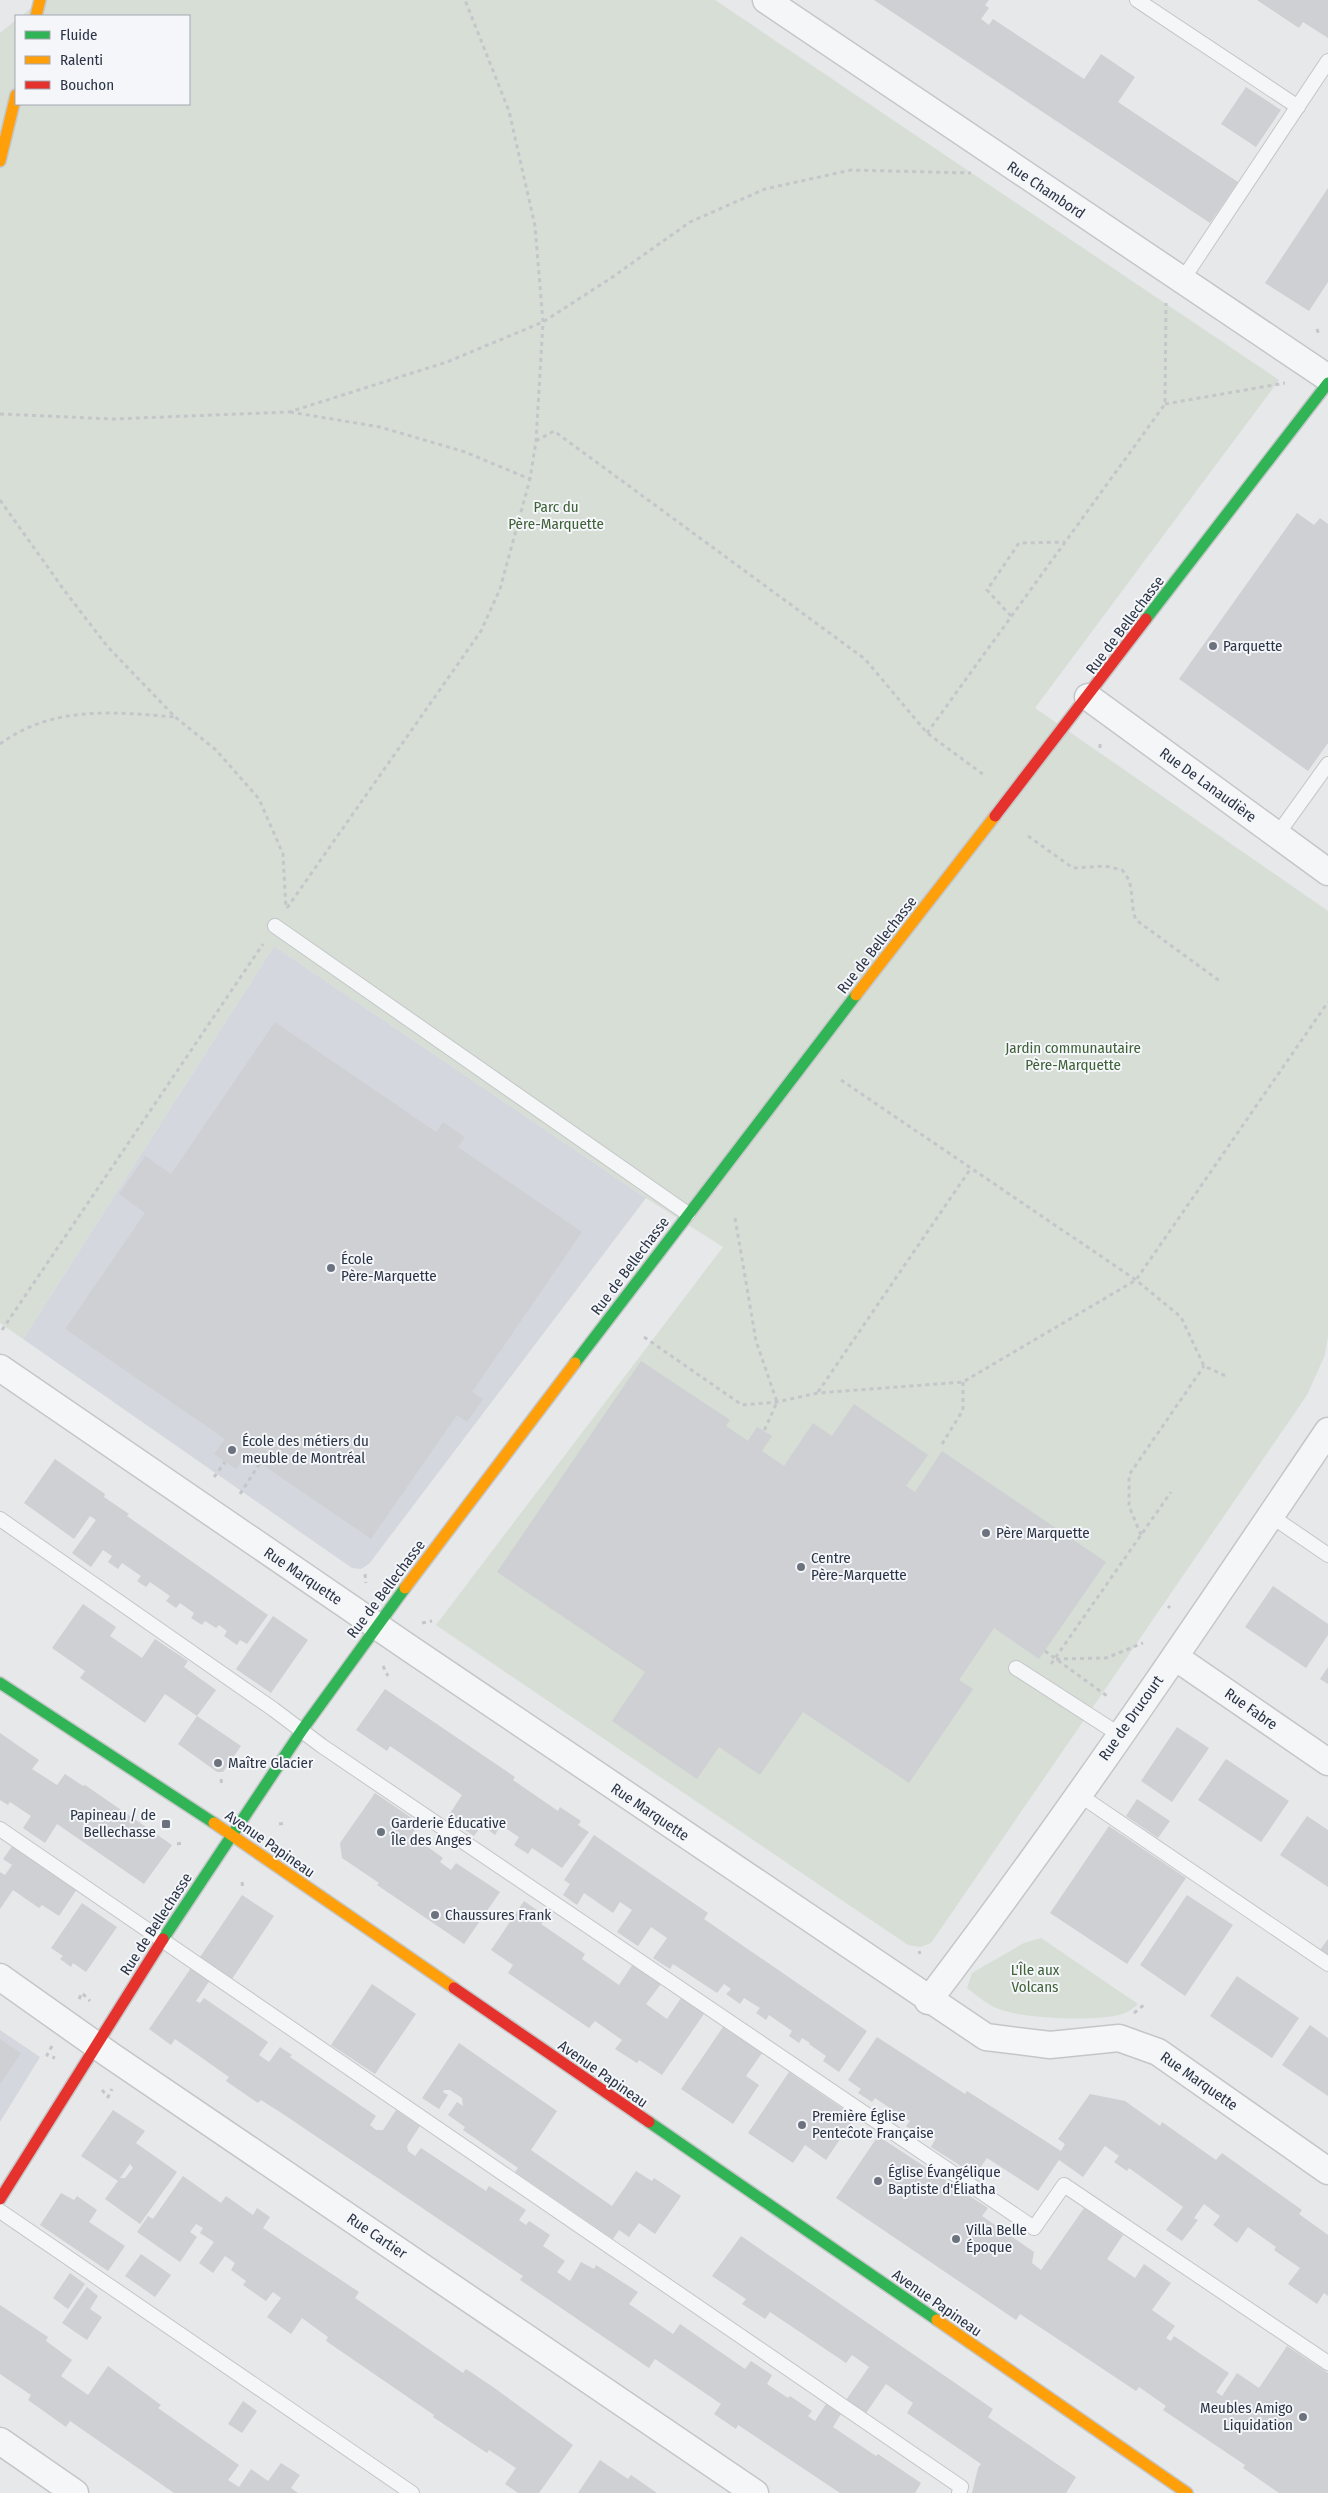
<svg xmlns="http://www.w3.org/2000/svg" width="1328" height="2493" font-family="'Fira Sans Condensed',sans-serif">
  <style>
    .built { fill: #d4d7dd }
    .green { fill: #d6ded6 }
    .building { fill: #ced0d3; fill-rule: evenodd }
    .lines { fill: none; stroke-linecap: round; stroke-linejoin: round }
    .lane-casing { stroke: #c4c6c8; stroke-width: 16 }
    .street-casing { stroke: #c4c6c8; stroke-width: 29 }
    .fast-casing { stroke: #c4c6c8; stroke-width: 14 }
    .slow-casing { stroke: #c4c6c8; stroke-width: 14 }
    .jam-casing { stroke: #c4c6c8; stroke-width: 14 }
    .path { stroke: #c5c6ca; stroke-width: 3; stroke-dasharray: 4 4; stroke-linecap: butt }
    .lane { stroke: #f5f6f7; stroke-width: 14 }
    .street { stroke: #f5f6f7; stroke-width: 26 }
    .fast { stroke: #30b455; stroke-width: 11 }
    .slow { stroke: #ff9f0a; stroke-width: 11 }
    .jam { stroke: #e5322d; stroke-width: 11 }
    .poi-dot { fill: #6c737f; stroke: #f4f6f9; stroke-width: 2 }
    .labels { text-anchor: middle; stroke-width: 4; stroke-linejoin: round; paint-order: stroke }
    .street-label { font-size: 15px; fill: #2b3445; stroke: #f4f6f9 }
    .park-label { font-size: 15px; fill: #3f6138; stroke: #f4f6f9 }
    .poi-label { font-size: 15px; fill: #2b3445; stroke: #f4f6f9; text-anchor: start }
  </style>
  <rect width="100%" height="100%" fill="#e6e8ea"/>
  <!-- built -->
  <g class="built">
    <polygon points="274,946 646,1198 369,1564 361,1569 352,1568 23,1339"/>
    <polygon points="0,2030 40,2057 0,2122"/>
  </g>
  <!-- green -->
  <g class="green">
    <polygon points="41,0 715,0 1279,380 1035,708 1328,911 1328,1336 1325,1355 1307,1395 931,1943 920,1947 908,1945 436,1625 723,1247 646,1198 274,946 23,1339 0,1323 0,33 16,20 16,104 189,104 189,16 21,16"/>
    <path d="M1041,1938L1138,2004C1131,2011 1124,2014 1114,2016C1086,2021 1016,2019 992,2006C983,2001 975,1994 967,1988L972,1973L1024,1943Z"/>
  </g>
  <!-- building -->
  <g class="building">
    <polygon points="874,0 989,0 985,5 989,8 981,19 989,25 993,19 1084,79 1101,54 1135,77 1118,102 1238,182 1210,223"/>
    <polygon points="1257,0 1328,0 1328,38 1303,22 1299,28"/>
    <polygon points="1246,87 1281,110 1256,147 1221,124"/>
    <polygon points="1328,188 1328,282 1309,311 1265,283"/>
    <polygon points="1297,513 1314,525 1320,518 1328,524 1328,743 1308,771 1179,679"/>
    <polygon points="275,1022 436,1132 443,1122 465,1137 458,1147 582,1232 472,1392 483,1399 467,1422 457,1415 371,1539 247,1454 236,1469 214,1454 225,1439 65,1329 145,1213 119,1194 145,1156 171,1174"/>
    <polygon points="641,1361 730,1420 726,1426 748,1441 757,1427 772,1436 762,1451 784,1466 813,1423 832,1436 854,1404 928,1455 906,1486 915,1492 942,1451 1106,1562 1039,1659 994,1628 959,1680 973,1689 909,1783 803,1712 760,1775 719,1747 697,1779 612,1721 645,1672 497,1572"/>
    <polygon points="55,1459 105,1494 104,1497 129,1514 127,1516 268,1615 247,1644 240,1640 237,1645 224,1636 227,1631 219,1625 216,1628 205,1621 202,1625 191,1618 194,1613 180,1603 176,1608 166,1601 170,1596 150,1582 146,1587 137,1581 141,1576 122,1563 118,1569 108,1562 112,1556 103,1550 91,1567 72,1553 96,1520 90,1516 74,1539 24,1503"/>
    <polygon points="1273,1586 1328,1624 1328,1635 1306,1668 1245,1627"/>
    <polygon points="83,1604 116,1627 110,1636 142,1658 155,1639 188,1661 184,1667 216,1690 197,1716 165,1694 145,1723 80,1678 85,1671 52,1648"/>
    <polygon points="273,1616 308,1640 271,1693 236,1669"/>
    <polygon points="1328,1667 1328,1684 1320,1679"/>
    <polygon points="385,1689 515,1777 513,1780 558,1811 560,1807 581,1821 578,1825 589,1832 562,1868 532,1848 528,1854 514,1845 519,1837 501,1825 495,1835 482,1825 474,1836 447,1818 462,1795 390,1746 387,1751 356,1730"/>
    <polygon points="197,1716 241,1746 223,1772 217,1772 178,1744"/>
    <polygon points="1177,1727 1209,1748 1172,1802 1141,1781"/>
    <polygon points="0,1733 39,1760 32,1769 57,1785 65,1774 83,1786 85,1785 172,1845 144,1884 57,1824 45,1843 23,1828 31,1816 10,1802 8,1805 0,1800"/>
    <polygon points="1226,1759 1289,1801 1261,1842 1198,1800"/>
    <polygon points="375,1793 419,1823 408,1841 417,1847 421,1842 443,1858 440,1862 451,1870 456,1863 500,1892 464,1944 377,1885 379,1883 342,1858 340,1843"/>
    <polygon points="1137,1799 1170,1821 1158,1838 1126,1816"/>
    <polygon points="1307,1816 1328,1830 1328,1887 1280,1855"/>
    <polygon points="1109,1826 1186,1878 1127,1964 1050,1913"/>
    <polygon points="594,1835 708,1913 704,1919 867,2031 839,2072 823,2061 826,2056 809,2044 810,2043 802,2038 799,2043 789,2036 792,2031 769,2015 766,2020 756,2013 760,2008 744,1998 740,2004 726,1994 731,1989 724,1984 717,1993 673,1964 670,1969 653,1958 667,1938 651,1927 638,1946 617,1932 632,1910 620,1902 613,1913 584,1893 577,1905 563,1895 570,1884 564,1880"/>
    <polygon points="13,1845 77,1889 59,1916 42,1905 39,1908 13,1890 0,1909 0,1872 5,1875 12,1865 3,1859"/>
    <polygon points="242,1895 274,1916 232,1979 200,1957"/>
    <polygon points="1187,1895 1233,1925 1185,1996 1140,1965"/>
    <polygon points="524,1901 547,1917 541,1924 585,1954 582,1959 619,1985 633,1964 661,1984 646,2004 667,2019 683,1995 706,2011 662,2075 639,2060 637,2063 615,2049 622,2040 595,2021 589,2028 508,1973 513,1965 491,1950"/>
    <polygon points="82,1903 117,1927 86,1972 73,1963 71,1967 60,1959 63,1956 51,1948"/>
    <polygon points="1328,1939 1328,1955 1320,1950"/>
    <polygon points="191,1968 210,1980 196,2001 200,2003 204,1998 268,2042 259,2055 269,2062 280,2047 292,2055 290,2057 376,2116 370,2125 376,2130 383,2130 396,2110 420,2126 407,2146 408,2151 415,2156 421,2148 486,2191 489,2186 526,2210 519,2220 526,2225 529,2221 550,2235 543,2246 565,2261 557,2272 570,2281 581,2262 594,2269 596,2265 638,2292 629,2304 673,2334 680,2324 745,2369 751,2361 772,2375 767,2384 788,2398 790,2396 812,2411 808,2416 815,2421 826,2404 841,2414 833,2427 876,2456 878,2454 921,2483 915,2493 840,2493 738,2425 736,2429 714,2414 721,2404 655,2359 649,2368 520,2280 523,2276 283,2114 261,2100 258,2103 226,2081 229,2077 175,2039 171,2045 149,2029"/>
    <polygon points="1237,1976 1299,2018 1272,2058 1210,2016"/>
    <polygon points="372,1984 416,2014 375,2074 331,2045"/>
    <polygon points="1310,2025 1328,2038 1328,2096 1282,2065"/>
    <polygon points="723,2027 762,2053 746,2076 759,2085 733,2124 681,2089"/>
    <polygon points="877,2037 965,2094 967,2091 1061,2151 1065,2144 1058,2139 1090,2094 1125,2101 1160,2126 1162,2122 1216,2160 1222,2153 1302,2210 1299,2214 1328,2235 1328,2296 1324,2293 1317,2304 1288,2284 1300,2268 1274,2250 1276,2247 1248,2227 1237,2243 1213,2225 1220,2216 1204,2204 1194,2218 1198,2220 1182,2241 1166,2230 1183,2207 1129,2168 1127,2171 1114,2162 1119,2156 1105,2146 1083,2177 1059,2160 1038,2191 987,2158 975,2175 931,2147 936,2138 923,2129 919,2135 906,2126 910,2121 904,2117 901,2122 887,2113 890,2108 875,2098 872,2102 858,2093 861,2089 848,2080"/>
    <polygon points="0,2039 21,2053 0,2084"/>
    <polygon points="459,2043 557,2111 531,2150 612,2206 636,2171 652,2181 654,2178 681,2196 655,2234 639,2223 629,2237 619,2230 613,2239 515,2172 518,2168 463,2130 465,2127 448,2115 457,2102 463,2106 462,2098 450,2090 444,2090 443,2092 448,2095 439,2109 422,2098"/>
    <polygon points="789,2072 855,2117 826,2160 805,2145 793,2163 748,2133"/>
    <path d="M113,2110L145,2131L136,2143L177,2172L140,2224L105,2199L118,2181L81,2156ZM130,2164L133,2168L125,2178H120Z"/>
    <polygon points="878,2136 988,2208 982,2216 1034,2252 1032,2263 1041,2270 1084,2208 1123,2235 1107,2259 1135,2278 1144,2264 1171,2283 1152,2310 1175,2326 1166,2338 1171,2341 1174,2336 1229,2373 1216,2392 1222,2396 1237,2373 1259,2388 1287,2346 1328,2373 1328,2493 1279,2493 1243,2468 1245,2465 1163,2410 1166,2406 1139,2387 1136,2391 1020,2314 1016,2320 836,2198"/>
    <polygon points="183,2176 221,2203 226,2196 253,2215 257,2208 270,2217 263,2228 359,2292 355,2298 463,2373 466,2369 493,2387 573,2445 539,2493 518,2493 505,2484 516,2468 489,2450 487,2453 433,2417 434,2415 326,2341 328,2337 302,2318 291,2334 267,2317 281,2298 273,2292 266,2301 243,2285 246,2281 231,2270 235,2263 225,2256 213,2273 199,2263 214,2242 200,2233 203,2228 196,2224 190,2232 197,2237 180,2262 137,2232 148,2216 153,2219"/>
    <polygon points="61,2193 74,2200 77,2196 97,2210 89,2222 125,2246 108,2271 40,2225"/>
    <polygon points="741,2236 993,2409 988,2417 1076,2477 1066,2493 972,2493 978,2468 981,2464 907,2413 913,2403 886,2384 866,2413 846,2400 869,2367 852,2355 846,2363 770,2312 765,2319 742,2304 746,2299 712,2276"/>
    <polygon points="141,2254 171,2275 155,2297 125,2276"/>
    <polygon points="70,2273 85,2284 68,2309 53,2298"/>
    <polygon points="87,2287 98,2296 90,2309 102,2317 87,2340 62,2323"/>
    <polygon points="0,2305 48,2337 46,2341 72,2360 61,2376 88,2395 108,2366 161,2405 158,2408 239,2465 228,2480 239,2487 251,2469 268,2481 281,2463 300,2475 291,2488 298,2493 174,2493 70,2421 66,2427 28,2400 31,2395 0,2374"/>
    <polygon points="243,2401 257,2411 242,2433 228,2424"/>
    <polygon points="600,2460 628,2479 631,2475 657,2493 578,2493"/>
  </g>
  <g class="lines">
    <defs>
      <g id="lane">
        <polyline points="1137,0 1298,107"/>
        <polyline points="1181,282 1328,61"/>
        <polyline points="1277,835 1328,764"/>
        <polyline points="275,926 688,1214"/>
        <polyline points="1271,1516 1328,1555"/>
        <polyline points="0,1519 273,1709 322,1746 1034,2228 1064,2185 1328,2363"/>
        <polyline points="1016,1668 1120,1735"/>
        <polyline points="1078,1794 1328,1964"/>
        <polyline points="0,1829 961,2487 959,2493"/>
        <polyline points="0,2211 412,2493"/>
      </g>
      <g id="street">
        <polyline points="766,0 1328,378"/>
        <polyline points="1088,697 1328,872"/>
        <polyline points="0,1368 412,1650 986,2037 1050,2045 1119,2038 1158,2052 1328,2171"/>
        <polyline points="1175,1657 1328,1762"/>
        <polyline points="0,1977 110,2055 755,2493"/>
        <path d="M928,2001C1069,1816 1198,1623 1328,1431"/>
        <polyline points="0,2441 75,2493"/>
      </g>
      <g id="fast">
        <polyline points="1146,619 1328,383"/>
        <polyline points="575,1363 856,995"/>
        <polyline points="0,1683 214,1823"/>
        <polyline points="163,1939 302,1730 405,1588"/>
        <polyline points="649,2122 937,2320"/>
      </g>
      <g id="slow">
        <polyline points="36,16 40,0"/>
        <polyline points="0,161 16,95"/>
        <polyline points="856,995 995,816"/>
        <polyline points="405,1588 575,1363"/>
        <polyline points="214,1823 454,1988"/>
        <polyline points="937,2320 1187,2493"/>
      </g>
      <g id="jam">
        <polyline points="995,816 1146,619"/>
        <polyline points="454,1988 649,2122"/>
        <polyline points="0,2199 163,1939"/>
      </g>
    </defs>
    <!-- lane casing -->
    <use href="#lane" class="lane-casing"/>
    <!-- street casing -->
    <use href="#street" class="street-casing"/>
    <!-- fast casing -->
    <use href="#fast" class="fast-casing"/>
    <!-- slow casing -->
    <use href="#slow" class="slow-casing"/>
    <!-- jam casing -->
    <use href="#jam" class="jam-casing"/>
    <!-- path -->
    <g class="path">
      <polyline points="1317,329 1319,335"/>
      <polyline points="1165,404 1285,383"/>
      <polyline points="290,412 380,427 465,452 530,479"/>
      <polyline points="0,414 113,419 289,412 447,362 543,322 611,278 690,222 765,189 851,170 971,173"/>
      <polyline points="536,441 554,431 865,659 927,733 984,775"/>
      <polyline points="0,500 64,590 107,646 175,717 216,750 259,799 283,854 286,909"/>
      <polyline points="1011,616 987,590 1019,543 1065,542"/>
      <polyline points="927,733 1165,404 1166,303"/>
      <path d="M0,744C53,705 114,712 175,717"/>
      <polyline points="1100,748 1100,744"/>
      <path d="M1028,836L1073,868L1105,866L1122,870C1136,884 1129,903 1136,920L1221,982"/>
      <polyline points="287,908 481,631 500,589 530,479 536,441 543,322 535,226 509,111 465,0"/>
      <polyline points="841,1080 1136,1280 1181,1317 1204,1366 1228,1377"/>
      <polyline points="735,1218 756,1341 777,1402 764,1431"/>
      <polyline points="2,1330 263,944"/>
      <polyline points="644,1337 742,1405 777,1402 818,1393 963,1382 1136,1280 1328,1002"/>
      <polyline points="818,1392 971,1168"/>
      <polyline points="942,1444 963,1410 963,1382"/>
      <polyline points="214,1477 225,1462"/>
      <polyline points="240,1494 260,1463"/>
      <polyline points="1141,1535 1129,1506 1129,1475 1204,1366"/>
      <polyline points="365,1574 366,1583"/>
      <polyline points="1168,1606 1170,1608"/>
      <polyline points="422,1623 432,1621"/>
      <polyline points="1045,1651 1107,1696"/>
      <polyline points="1056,1659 1106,1658 1143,1643"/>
      <polyline points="1051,1664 1171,1492"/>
      <polyline points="383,1666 388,1676"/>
      <polyline points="221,1779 222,1786"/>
      <polyline points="279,1824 286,1823"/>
      <polyline points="177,1844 183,1843"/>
      <polyline points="242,1882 243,1890"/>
      <polyline points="919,1951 920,1954"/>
      <polyline points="79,1999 82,1993 90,2001"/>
      <polyline points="1134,2013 1145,2004"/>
      <polyline points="52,2046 47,2055 55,2058"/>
      <polyline points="102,2090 108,2097 112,2089"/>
    </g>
    <!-- lane -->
    <use href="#lane" class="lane"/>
    <!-- street -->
    <use href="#street" class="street"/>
    <!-- fast -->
    <use href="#fast" class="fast"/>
    <!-- slow -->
    <use href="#slow" class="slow"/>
    <!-- jam -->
    <use href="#jam" class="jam"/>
  </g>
  <!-- markers -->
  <g class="poi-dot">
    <circle cx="1213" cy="646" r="5"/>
    <circle cx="331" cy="1268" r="5"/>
    <circle cx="232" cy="1450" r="5"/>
    <circle cx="986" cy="1533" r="5"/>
    <circle cx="801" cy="1567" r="5"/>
    <circle cx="218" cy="1763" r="5"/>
    <rect x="161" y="1819" width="10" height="10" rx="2.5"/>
    <circle cx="381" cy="1832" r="5"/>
    <circle cx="435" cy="1915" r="5"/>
    <circle cx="802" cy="2125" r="5"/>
    <circle cx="878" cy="2181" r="5"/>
    <circle cx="956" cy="2239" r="5"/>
    <circle cx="1303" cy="2417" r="5"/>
  </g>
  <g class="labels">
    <!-- street labels -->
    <g class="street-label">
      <text transform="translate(1046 190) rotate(34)" y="5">Rue Chambord</text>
      <text transform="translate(1125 625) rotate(-53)" y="5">Rue de Bellechasse</text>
      <text transform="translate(1208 785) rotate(36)" y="5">Rue De Lanaudière</text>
      <text transform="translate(877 945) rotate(-52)" y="5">Rue de Bellechasse</text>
      <text transform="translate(630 1266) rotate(-53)" y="5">Rue de Bellechasse</text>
      <text transform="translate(303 1576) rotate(34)" y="5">Rue Marquette</text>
      <text transform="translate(386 1589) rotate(-53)" y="5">Rue de Bellechasse</text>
      <text transform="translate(1251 1709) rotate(35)" y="5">Rue Fabre</text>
      <text transform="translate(1131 1718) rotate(-55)" y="5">Rue de Drucourt</text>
      <text transform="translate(650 1812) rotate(34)" y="5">Rue Marquette</text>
      <text transform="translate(270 1844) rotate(35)" y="5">Avenue Papineau</text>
      <text transform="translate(156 1924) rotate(-57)" y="5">Rue de Bellechasse</text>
      <text transform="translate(603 2074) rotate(35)" y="5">Avenue Papineau</text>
      <text transform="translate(1199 2081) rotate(35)" y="5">Rue Marquette</text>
      <text transform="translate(377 2236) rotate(34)" y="5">Rue Cartier</text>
      <text transform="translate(937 2303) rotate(35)" y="5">Avenue Papineau</text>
    </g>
    <!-- park labels -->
    <g class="park-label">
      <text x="556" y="512">Parc du<tspan x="556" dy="17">Père-Marquette</tspan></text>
      <text x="1073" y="1053">Jardin communautaire<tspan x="1073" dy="17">Père-Marquette</tspan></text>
      <text x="1035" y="1975">L'Île aux<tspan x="1035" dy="17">Volcans</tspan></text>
    </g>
    <!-- poi labels -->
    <g class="poi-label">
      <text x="1223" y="651">Parquette</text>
      <text x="341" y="1264">École<tspan x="341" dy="17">Père-Marquette</tspan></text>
      <text x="242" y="1446">École des métiers du<tspan x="242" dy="17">meuble de Montréal</tspan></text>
      <text x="996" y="1538">Père Marquette</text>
      <text x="811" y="1563">Centre<tspan x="811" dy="17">Père-Marquette</tspan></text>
      <text x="228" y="1768">Maître Glacier</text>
      <text x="156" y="1820" text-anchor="end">Papineau / de<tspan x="156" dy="17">Bellechasse</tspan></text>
      <text x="391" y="1828">Garderie Éducative<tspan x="391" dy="17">Île des Anges</tspan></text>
      <text x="445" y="1920">Chaussures Frank</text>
      <text x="812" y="2121">Première Église<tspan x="812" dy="17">Penteĉote Française</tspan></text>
      <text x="888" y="2177">Église Évangélique<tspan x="888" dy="17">Baptiste d'Éliatha</tspan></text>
      <text x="966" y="2235">Villa Belle<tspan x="966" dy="17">Époque</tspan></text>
      <text x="1293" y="2413" text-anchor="end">Meubles Amigo<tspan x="1293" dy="17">Liquidation</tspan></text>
    </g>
  </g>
  <!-- legend -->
  <rect x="15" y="15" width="175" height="90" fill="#f4f6f9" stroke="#a4a8b1"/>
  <rect x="25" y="31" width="25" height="8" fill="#30b455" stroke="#a4a8b1"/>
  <text x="60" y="40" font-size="15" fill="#2b3445">Fluide</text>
  <rect x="25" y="56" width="25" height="8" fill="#ff9f0a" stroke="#a4a8b1"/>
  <text x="60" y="65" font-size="15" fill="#2b3445">Ralenti</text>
  <rect x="25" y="81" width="25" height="8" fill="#e5322d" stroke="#a4a8b1"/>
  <text x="60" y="90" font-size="15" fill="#2b3445">Bouchon</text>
</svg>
